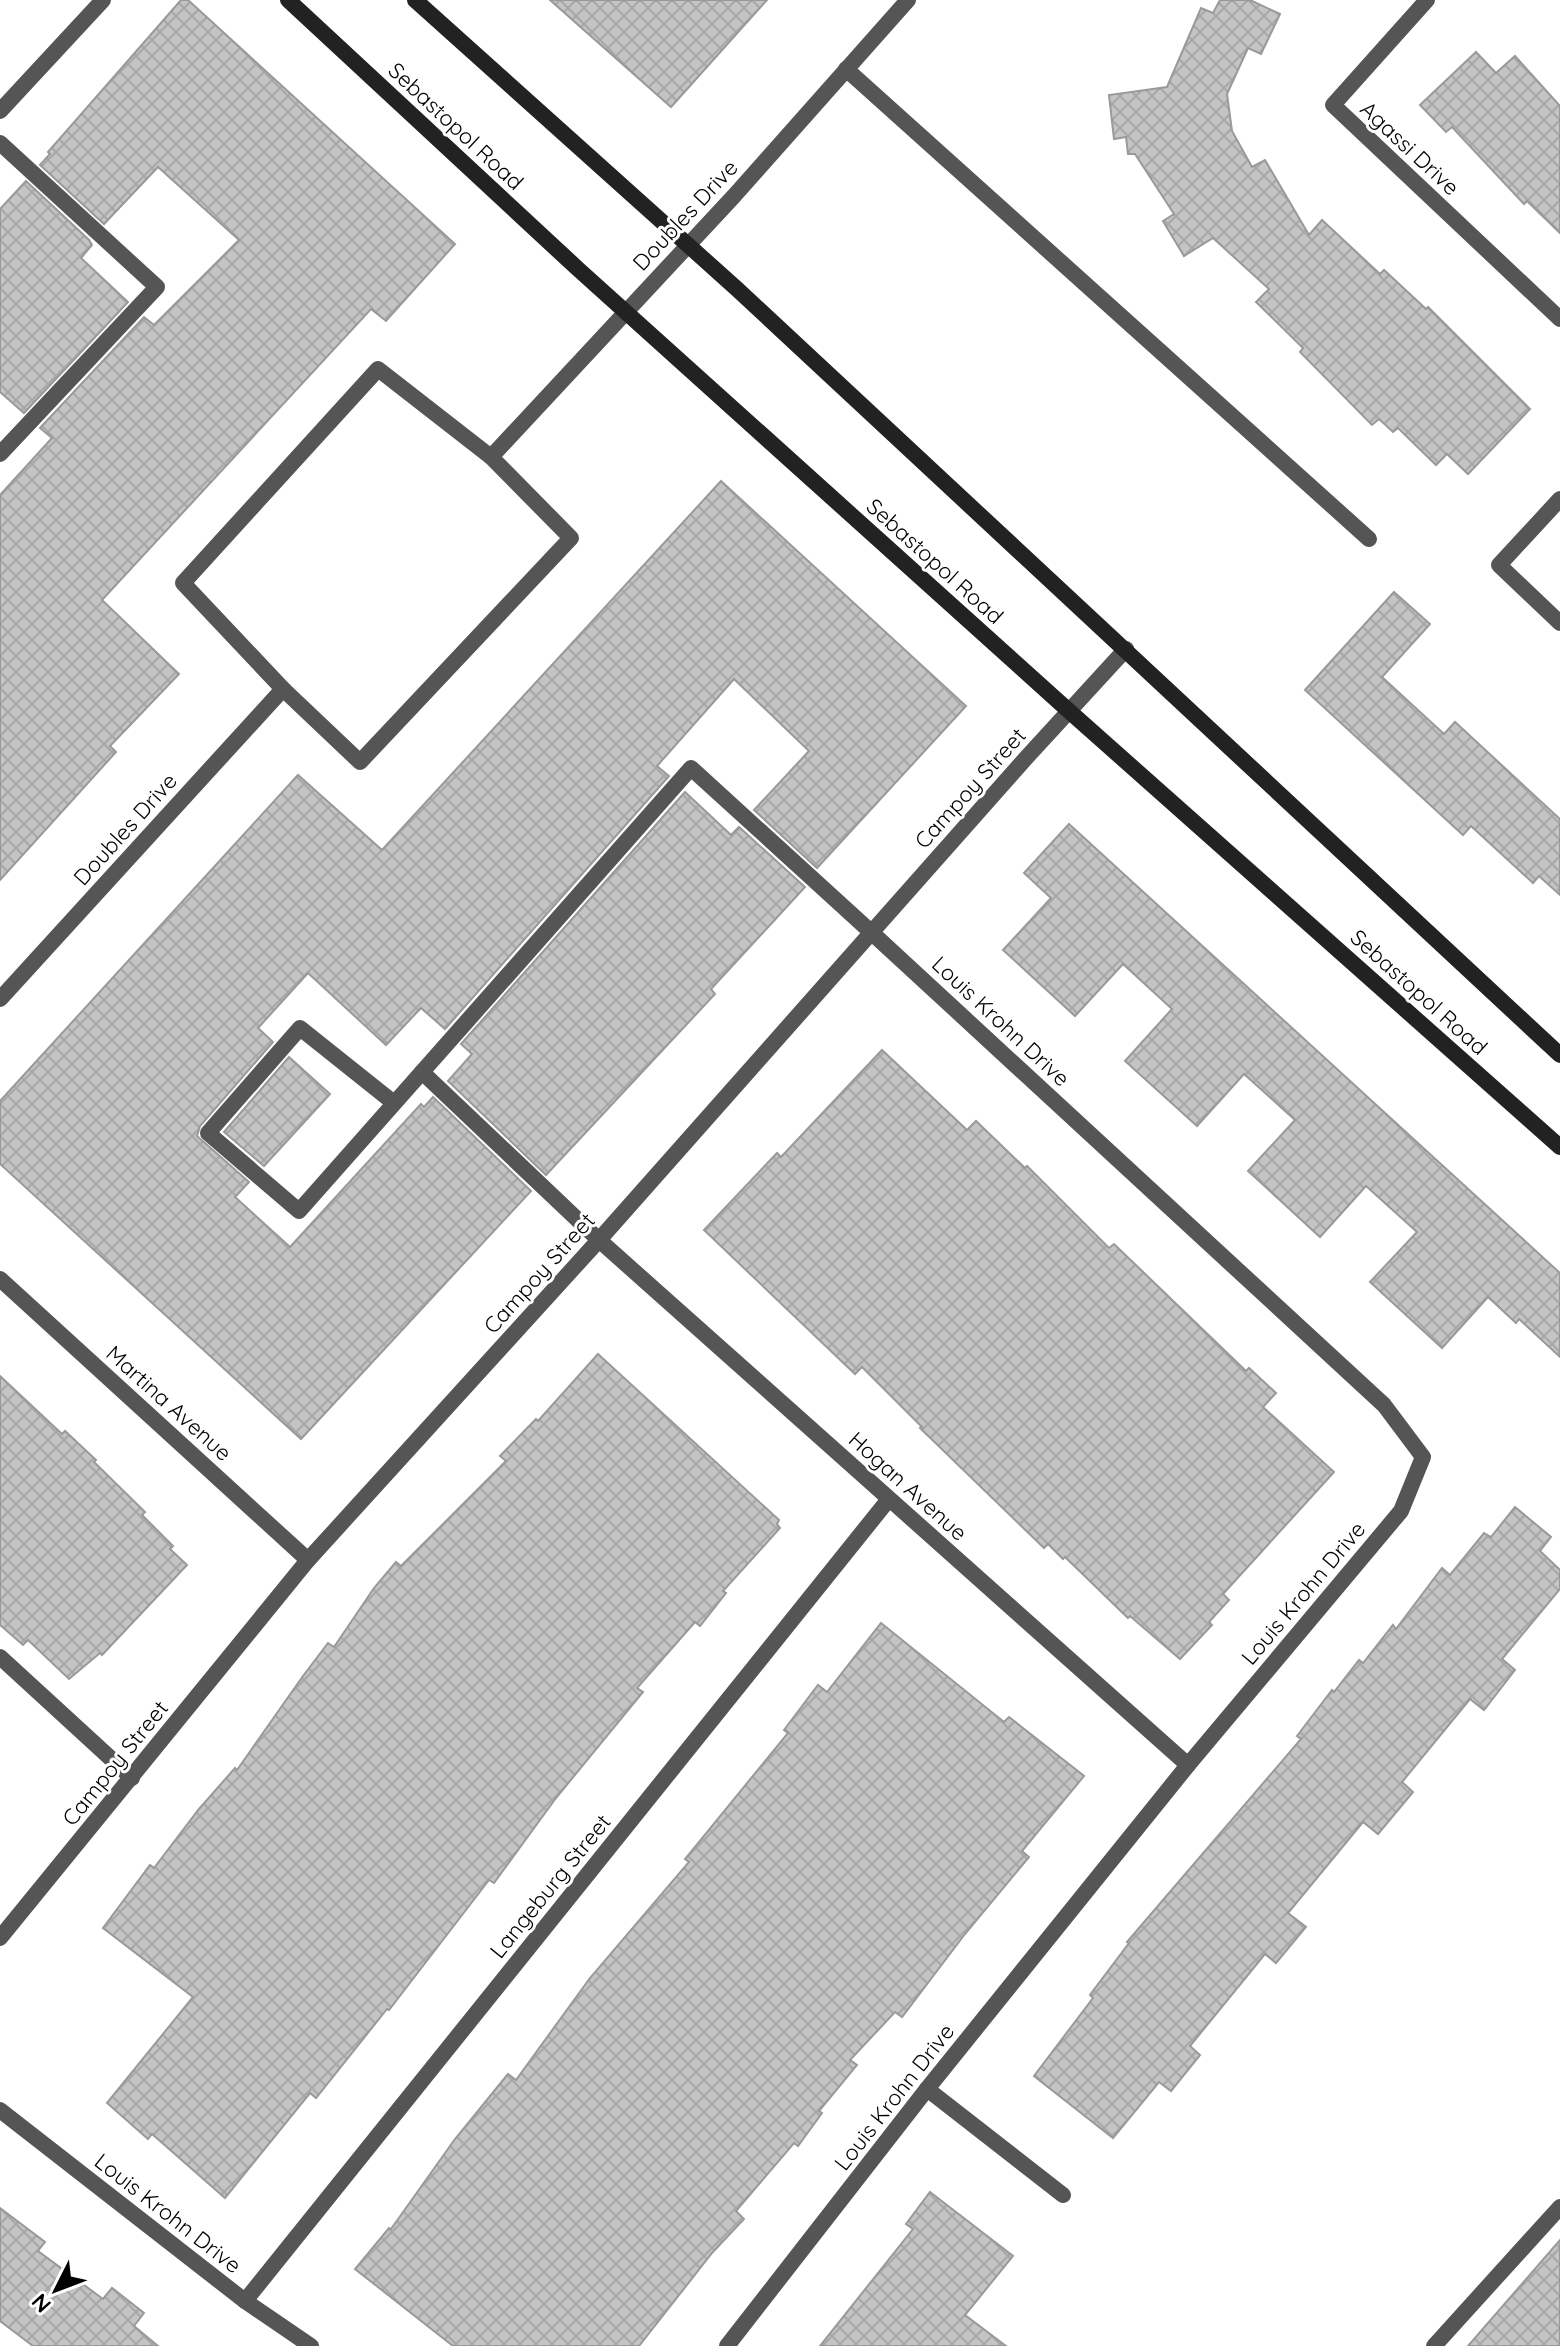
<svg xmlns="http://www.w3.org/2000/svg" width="1560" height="2346" font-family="Quicksand,sans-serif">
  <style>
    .building { fill: url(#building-cross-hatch); stroke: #999; stroke-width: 2 }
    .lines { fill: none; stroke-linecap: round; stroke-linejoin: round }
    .service { stroke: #555; stroke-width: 16 }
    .minor { stroke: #555; stroke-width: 16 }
    .secondary { stroke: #222; stroke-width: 16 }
    .labels { text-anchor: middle; stroke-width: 6; stroke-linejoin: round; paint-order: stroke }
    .street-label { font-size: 22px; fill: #000; stroke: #fff }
  </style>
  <defs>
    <pattern id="building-cross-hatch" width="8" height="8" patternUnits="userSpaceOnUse" patternTransform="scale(2)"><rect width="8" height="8" fill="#c4c4c4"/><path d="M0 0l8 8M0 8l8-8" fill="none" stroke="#a7a7a7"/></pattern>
  </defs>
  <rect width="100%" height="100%" fill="#fff"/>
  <!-- building -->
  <g class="building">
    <polygon points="181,0 188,0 455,244 386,321 371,309 102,600 179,674 110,746 116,752 0,880 0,495 52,438 40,428 144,317 154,325 239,240 158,167 104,224 40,165 50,154 48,152"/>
    <polygon points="550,0 767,0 671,107"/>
    <polygon points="1220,0 1250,0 1280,14 1261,54 1248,48 1227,94 1232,131 1252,167 1265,160 1309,235 1322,220 1380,274 1384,270 1426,309 1428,307 1530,409 1468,474 1447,454 1436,465 1398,428 1393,432 1379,419 1372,425 1300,352 1303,348 1256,302 1269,289 1213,238 1184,256 1163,221 1174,214 1135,154 1128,154 1126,137 1114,139 1109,95 1167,87 1201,8 1213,13"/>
    <polygon points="1476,52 1496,73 1515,56 1560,106 1560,233 1527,201 1524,204 1452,127 1446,132 1420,105"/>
    <polygon points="26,181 89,240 92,245 81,258 128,302 24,413 0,392 0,209"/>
    <polygon points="721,481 966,706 817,868 754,810 809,751 734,679 657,766 669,776 445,1029 421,1008 386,1045 308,973 258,1028 273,1042 200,1126 197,1136 249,1182 235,1197 290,1247 421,1104 424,1107 433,1097 531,1191 301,1439 0,1164 0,1101 298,775 382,850"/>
    <polygon points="1394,592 1430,624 1382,677 1444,734 1455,722 1560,819 1560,895 1539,876 1533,883 1471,826 1463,835 1305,690"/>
    <polygon points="685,792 731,835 739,827 805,887 711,989 715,994 546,1175 448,1081 472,1054 461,1044"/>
    <polygon points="1069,824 1560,1273 1560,1357 1519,1319 1516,1323 1488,1297 1442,1348 1370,1282 1417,1232 1366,1186 1320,1237 1248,1171 1295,1120 1244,1074 1197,1126 1125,1061 1172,1009 1123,964 1075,1016 1003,950 1051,898 1024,873"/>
    <polygon points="882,1050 967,1130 976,1121 1025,1168 1027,1166 1109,1248 1114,1244 1246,1371 1249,1368 1276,1393 1263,1407 1334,1472 1223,1594 1229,1600 1209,1622 1212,1625 1180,1659 1130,1616 1128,1618 1065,1557 1063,1559 1048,1544 1044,1548 920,1428 922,1427 862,1367 855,1374 704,1230 777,1153 781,1157"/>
    <polygon points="289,1057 330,1094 264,1166 224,1132"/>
    <polygon points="598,1354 779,1520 777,1524 780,1528 723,1591 726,1593 700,1626 695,1622 637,1688 643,1692 556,1798 494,1883 489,1880 389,2010 387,2009 316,2098 310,2093 225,2198 152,2134 148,2139 107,2103 193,1997 103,1928 150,1865 154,1868 199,1809 235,1768 237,1770 303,1676 328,1643 334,1647 374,1588 396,1562 401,1566 506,1461 500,1456 536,1419 538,1421"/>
    <polygon points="0,1376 62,1434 65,1431 96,1460 94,1462 145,1512 142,1515 173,1546 170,1549 187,1565 102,1655 100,1653 69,1679 28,1640 23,1645 0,1625"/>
    <polygon points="1515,1507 1551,1537 1540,1551 1560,1570 1560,1589 1502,1659 1515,1670 1484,1710 1470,1699 1402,1782 1413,1792 1378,1834 1363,1822 1288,1913 1306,1927 1276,1963 1265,1954 1190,2046 1200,2055 1171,2091 1159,2082 1113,2138 1034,2076 1093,1998 1090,1995 1129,1943 1127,1942 1301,1739 1297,1736 1332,1690 1334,1692 1359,1660 1363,1663 1393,1625 1396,1629 1442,1568 1450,1575 1484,1533 1491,1537"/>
    <polygon points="881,1623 1004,1722 1009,1717 1084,1776 1022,1851 1029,1857 965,1934 902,2017 895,2012 850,2060 857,2065 819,2111 822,2113 798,2146 794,2143 736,2211 744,2219 712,2253 639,2346 453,2346 355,2269 389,2228 391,2229 455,2139 508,2074 516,2080 590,1978 689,1862 685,1859 788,1733 784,1730 818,1685 827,1692"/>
    <polygon points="930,2192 1013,2256 965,2315 1006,2346 820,2346 913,2229 906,2224"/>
    <polygon points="0,2208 45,2242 38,2251 103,2299 112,2288 144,2313 134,2326 158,2346 33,2346 0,2321"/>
    <polygon points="1560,2240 1560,2346 1468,2346"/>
  </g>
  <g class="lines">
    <!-- service -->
    <g class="service">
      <polyline points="846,69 1369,539"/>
      <polyline points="394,1103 300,1028 208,1133 299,1211 422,1072"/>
      <polyline points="599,1240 422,1072 691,768 871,932"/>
      <polyline points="0,1657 132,1778"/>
      <polyline points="1434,2346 1560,2207"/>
    </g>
    <!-- minor -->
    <g class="minor">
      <polyline points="1427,0 1333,105 1560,319"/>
      <polyline points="0,111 103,0"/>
      <polyline points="0,143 157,287 0,454"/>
      <polygon points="378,369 491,457 571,538 360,762 283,689 183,583"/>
      <polyline points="491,457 734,196 908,0"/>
      <polyline points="1560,499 1499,565 1560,623"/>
      <polyline points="0,999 283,689"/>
      <polyline points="599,1240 1188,1765"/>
      <polyline points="0,1279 308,1560"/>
      <polyline points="0,1938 308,1560 599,1240 1026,758 1126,649"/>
      <polyline points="927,2089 1063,2195"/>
      <polyline points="0,2110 245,2301 311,2346"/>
      <polyline points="245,2301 889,1499"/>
      <polyline points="727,2346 927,2089 1188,1765 1401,1511 1423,1457 1384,1405 871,932"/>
    </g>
    <!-- secondary -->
    <g class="secondary">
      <polyline points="288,0 578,269 1069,711 1560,1147"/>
      <polyline points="415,0 737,289 1560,1055"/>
    </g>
  </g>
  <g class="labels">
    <!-- street labels -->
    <g class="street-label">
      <text transform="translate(456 126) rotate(43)" y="8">Sebastopol Road</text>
      <text transform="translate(1410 148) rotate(43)" y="8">Agassi Drive</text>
      <text transform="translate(685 215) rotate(-47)" y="8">Doubles Drive</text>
      <text transform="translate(935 561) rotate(42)" y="8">Sebastopol Road</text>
      <text transform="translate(970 788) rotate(-48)" y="8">Campoy Street</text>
      <text transform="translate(125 829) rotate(-48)" y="8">Doubles Drive</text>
      <text transform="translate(1419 992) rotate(42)" y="8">Sebastopol Road</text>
      <text transform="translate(1001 1021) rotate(43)" y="8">Louis Krohn Drive</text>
      <text transform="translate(539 1273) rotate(-48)" y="8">Campoy Street</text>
      <text transform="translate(169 1403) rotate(42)" y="8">Martina Avenue</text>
      <text transform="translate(908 1486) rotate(42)" y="8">Hogan Avenue</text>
      <text transform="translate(1303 1593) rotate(-50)" y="8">Louis Krohn Drive</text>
      <text transform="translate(115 1763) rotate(-51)" y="8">Campoy Street</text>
      <text transform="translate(550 1886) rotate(-51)" y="8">Langeburg Street</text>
      <text transform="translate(894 2097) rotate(-52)" y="8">Louis Krohn Drive</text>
      <text transform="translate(168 2213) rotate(38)" y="8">Louis Krohn Drive</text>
    </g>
  </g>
  <!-- north arrow -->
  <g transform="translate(56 2290) rotate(228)" stroke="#ffffff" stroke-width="6" paint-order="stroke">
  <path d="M0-6L14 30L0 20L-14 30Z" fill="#000000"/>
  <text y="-12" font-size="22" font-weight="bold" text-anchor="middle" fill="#000000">N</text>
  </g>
</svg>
